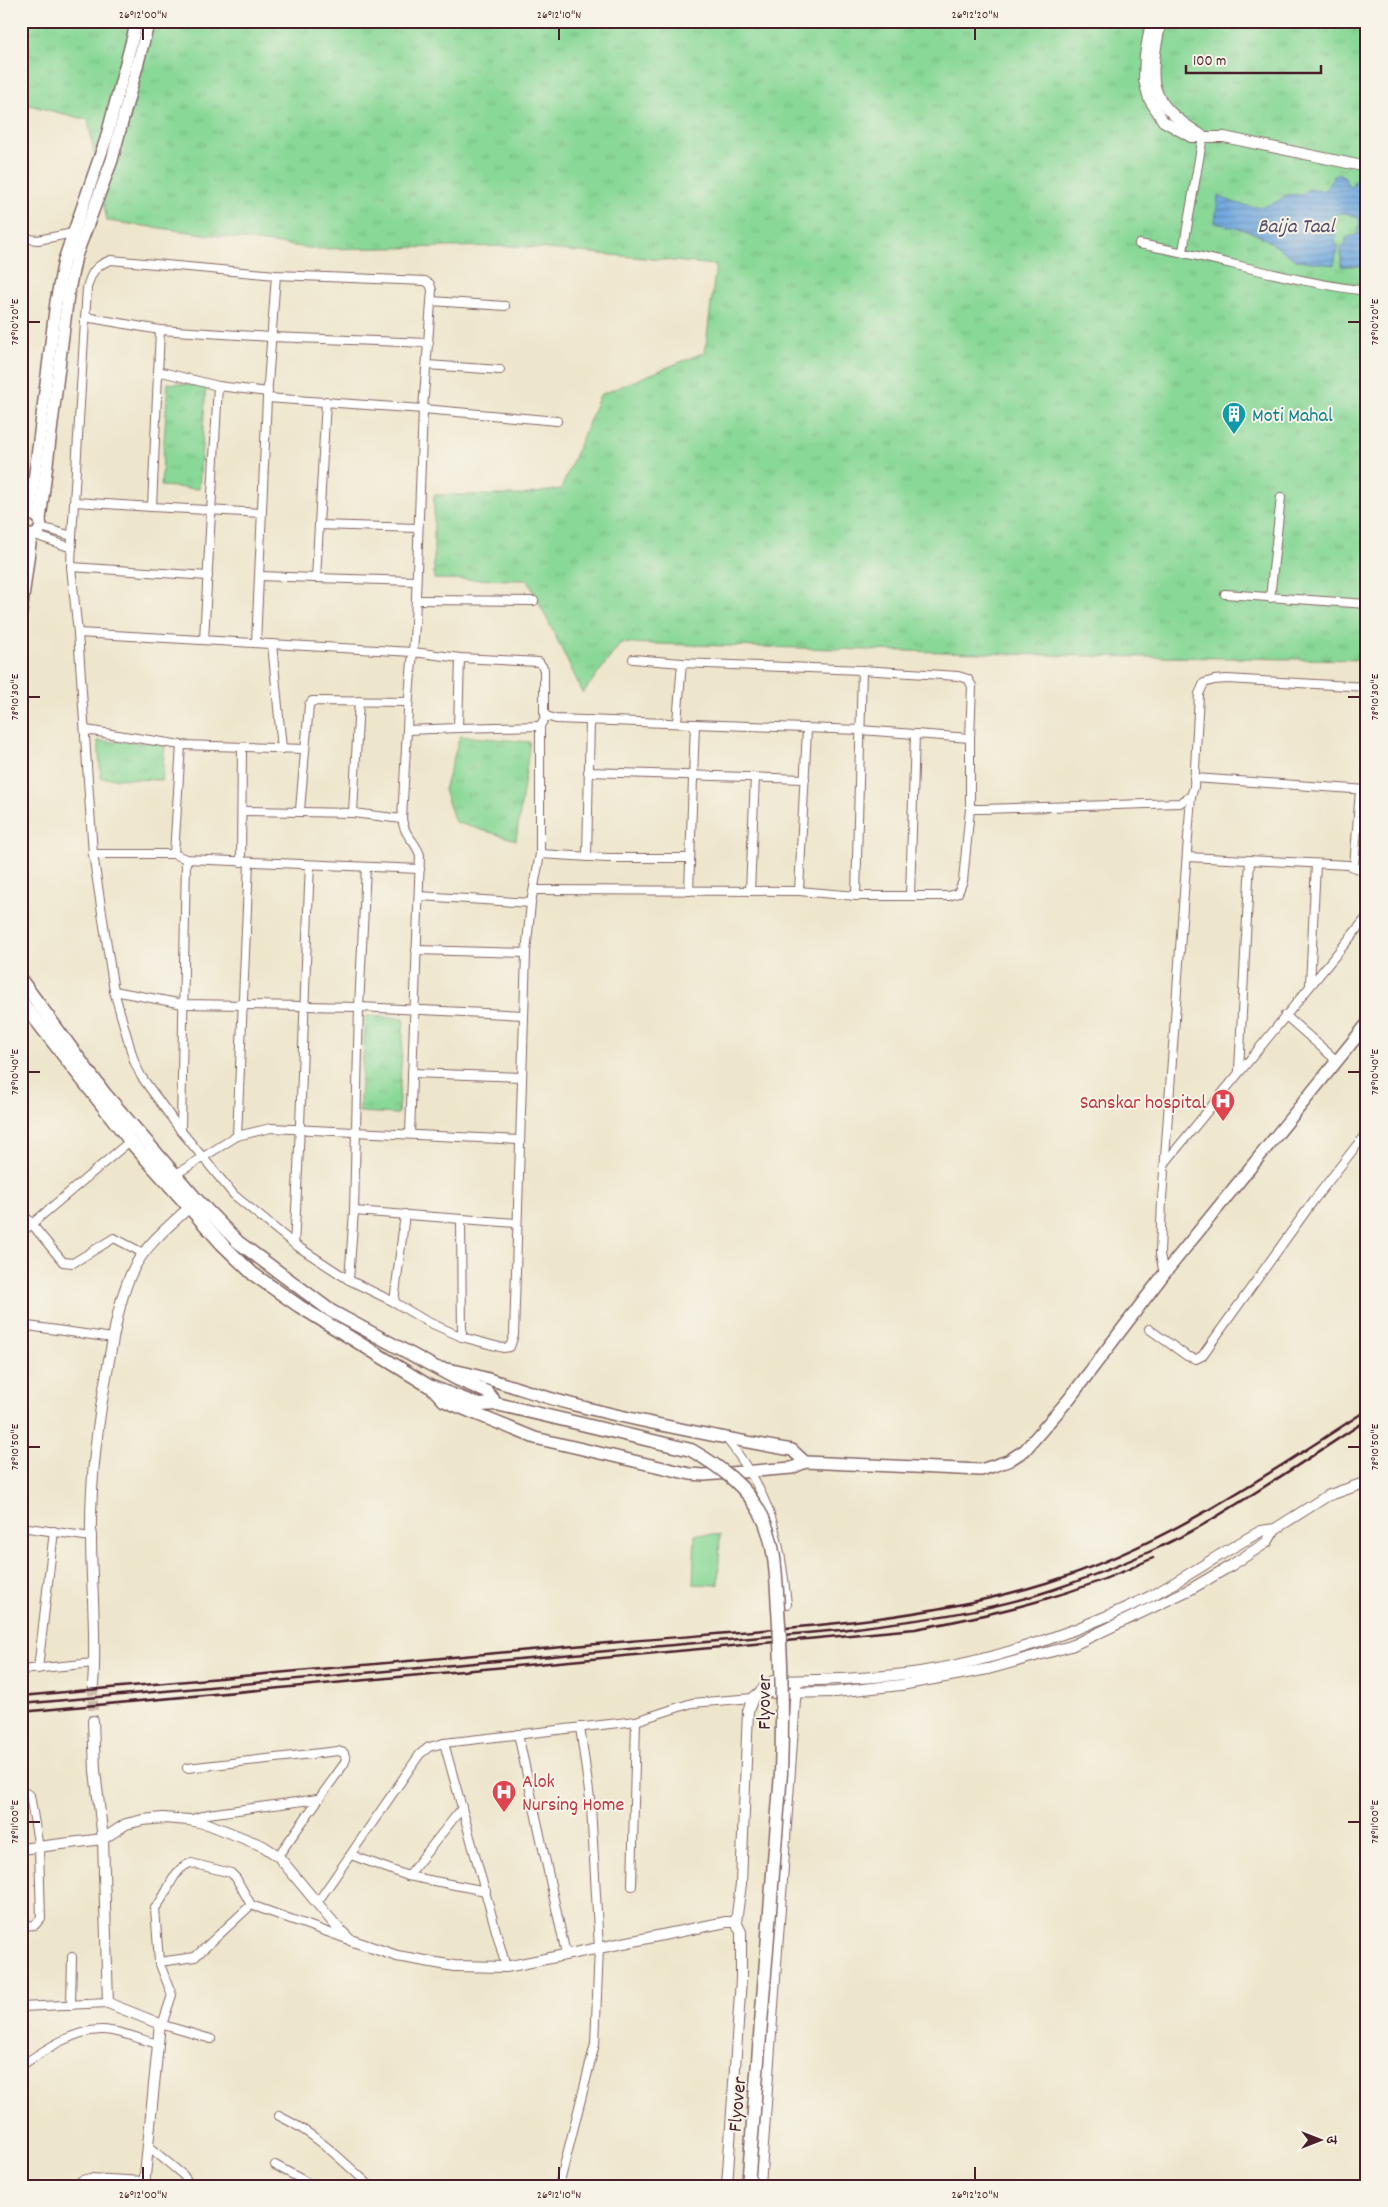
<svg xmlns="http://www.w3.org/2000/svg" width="1388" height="2207" font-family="Dekko,'Playpen Sans Deva',sans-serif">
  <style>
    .grass { fill: url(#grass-tufts); stroke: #6a7c61 }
    .pitch { fill: #89d897; stroke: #6a7c61 }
    .water { fill: url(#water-rules); stroke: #5c6384 }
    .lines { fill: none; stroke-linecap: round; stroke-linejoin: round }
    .tertiary-tunnel { stroke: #cdbeac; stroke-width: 10; stroke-dasharray: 10 5; stroke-linecap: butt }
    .minor-casing { stroke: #836563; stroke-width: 10 }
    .tertiary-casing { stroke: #836563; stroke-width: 12 }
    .secondary-casing { stroke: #836563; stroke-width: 14 }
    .primary-casing { stroke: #836563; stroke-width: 15 }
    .minor { stroke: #fff; stroke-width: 8 }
    .tertiary { stroke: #fff; stroke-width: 10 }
    .secondary { stroke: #fff; stroke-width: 11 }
    .primary { stroke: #fff; stroke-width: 12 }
    .rail { stroke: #4a1f2b; stroke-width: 2.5 }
    .primary-bridge-casing { stroke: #836563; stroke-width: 15; stroke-linecap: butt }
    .primary-bridge { stroke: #fff; stroke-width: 12 }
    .ticks { fill: none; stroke: #4a1f2b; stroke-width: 2 }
    .labels { text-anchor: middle; stroke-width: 4; stroke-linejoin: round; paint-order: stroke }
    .culture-label { font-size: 20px; fill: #0d838f; stroke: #f7f3e8; text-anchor: start }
    .health-label { font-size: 20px; fill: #be3a42; stroke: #f7f3e8; text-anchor: end }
    .street-label { font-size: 20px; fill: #4a1f2b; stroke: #f7f3e8 }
    .water-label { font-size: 21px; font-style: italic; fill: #574f6a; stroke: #f7f3e8 }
    .neatline { fill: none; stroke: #4a1f2b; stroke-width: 2 }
    .ticks-label { font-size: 12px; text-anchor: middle; fill: #4a1f2b }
  </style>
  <defs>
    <pattern id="grass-tufts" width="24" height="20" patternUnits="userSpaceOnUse" patternTransform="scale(1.25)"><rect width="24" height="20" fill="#89d897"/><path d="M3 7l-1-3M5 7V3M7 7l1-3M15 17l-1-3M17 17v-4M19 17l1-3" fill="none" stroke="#78b982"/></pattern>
    <pattern id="water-rules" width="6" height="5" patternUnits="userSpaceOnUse" patternTransform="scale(1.25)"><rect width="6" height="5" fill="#6fa7de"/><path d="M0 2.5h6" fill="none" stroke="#5d87b4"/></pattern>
  </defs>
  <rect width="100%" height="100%" fill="#f7f3e8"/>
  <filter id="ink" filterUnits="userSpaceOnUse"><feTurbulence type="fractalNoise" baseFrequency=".02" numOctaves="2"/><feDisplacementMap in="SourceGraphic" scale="10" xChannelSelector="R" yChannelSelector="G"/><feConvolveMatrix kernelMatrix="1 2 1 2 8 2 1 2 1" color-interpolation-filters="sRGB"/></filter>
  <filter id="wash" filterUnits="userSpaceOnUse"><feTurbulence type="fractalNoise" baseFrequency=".0096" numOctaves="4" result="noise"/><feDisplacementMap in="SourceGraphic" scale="20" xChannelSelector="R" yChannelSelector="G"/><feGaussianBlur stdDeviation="1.12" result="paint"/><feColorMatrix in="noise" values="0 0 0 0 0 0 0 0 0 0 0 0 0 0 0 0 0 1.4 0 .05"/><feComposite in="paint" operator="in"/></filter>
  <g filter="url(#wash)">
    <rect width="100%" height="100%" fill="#eee6cc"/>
    <!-- grass -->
    <g class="grass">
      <polygon points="21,21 1367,21 1367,660 1085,656 621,643 583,693 528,580 434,579 434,495 522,495 561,489 600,395 705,352 716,265 517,246 317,249 107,221 88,120 21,103"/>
      <polygon points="168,383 206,386 199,489 161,486"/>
      <polygon points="460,736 530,742 516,840 455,822 444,790"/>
      <polygon points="98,741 165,743 162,780 101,778"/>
      <polygon points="366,1016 404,1018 398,1114 359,1112"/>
    </g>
    <!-- pitch -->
    <polygon class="pitch" points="695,1534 720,1535 718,1585 693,1584"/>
    <!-- water -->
    <path class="water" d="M1338,173L1345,177L1348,186L1353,187V182L1359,180L1365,189L1367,188V266H1341V246L1345,245L1346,238L1358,234L1360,220C1349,212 1341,211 1328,217L1327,229L1336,235L1335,244L1338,245L1334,265L1296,260L1264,238L1249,231L1215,223L1218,196C1235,203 1251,210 1269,205C1285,200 1280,192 1302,195L1308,189L1325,191L1333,177Z"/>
  </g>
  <g filter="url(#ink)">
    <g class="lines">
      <!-- tertiary-tunnel -->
      <polyline class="tertiary-tunnel" points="93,1685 93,1721"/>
      <defs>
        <g id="minor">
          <polyline points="21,238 38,240 73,233"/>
          <path d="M1139,244C1215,257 1290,282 1367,291"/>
          <polyline points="1183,251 1203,136"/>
          <polyline points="431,301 505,306"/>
          <polyline points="85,317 160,330 271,337 429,343"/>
          <polyline points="427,365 500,370"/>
          <polyline points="158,371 218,386 268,392"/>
          <polyline points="267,398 423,409 557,421"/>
          <polyline points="75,502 152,507 160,330"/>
          <polyline points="152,507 262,513"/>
          <polyline points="319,525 418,528"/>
          <polyline points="41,527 72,536"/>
          <polyline points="35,535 72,548"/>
          <polyline points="71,567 208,576"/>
          <polyline points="259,576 316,578 326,401"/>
          <polyline points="316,578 416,581"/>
          <polyline points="1225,594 1367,604"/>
          <polyline points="1270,598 1281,497"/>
          <polyline points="416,600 534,601"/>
          <polyline points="78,633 93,854 174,854 186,859 420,869"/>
          <polyline points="204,640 218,386"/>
          <polyline points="256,643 267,398 276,275"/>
          <polyline points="272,644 282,749"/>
          <polyline points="460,658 458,728 540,726"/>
          <polyline points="633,659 682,663"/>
          <polyline points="677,722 682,663 862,670 958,676 968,679 972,686 970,738"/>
          <path d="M458,728L407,730C408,695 413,660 415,624L423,409L432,290L430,284L425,281L276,275L111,260C96,265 91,272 87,288L72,536L71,567L78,633L413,652L460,658L539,662L544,669V712L546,716L556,719L860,730L970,738V809H981L1180,803L1191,796L1194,787L1199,694L1204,683L1214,680L1227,679L1367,687"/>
          <polyline points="86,730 181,745 305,749"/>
          <path d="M407,730L402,819C405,838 414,838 420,855L410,1134"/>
          <polyline points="588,772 805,779"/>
          <polyline points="1194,778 1367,790"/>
          <polyline points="300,810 309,705 312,701 408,702"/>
          <polyline points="243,811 353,813 402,819"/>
          <polyline points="353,813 359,701"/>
          <polyline points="93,854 114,991 134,1061 141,1076 181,1131 234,1195 294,1244 349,1280 394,1302 426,1321 462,1337 503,1348 510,1347 514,1335 526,953 531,903 540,854 540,726 546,716"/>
          <polyline points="174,854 181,745"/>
          <polyline points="540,854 607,858 689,858"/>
          <polyline points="587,857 590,720"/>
          <polyline points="1187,857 1348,865 1367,872"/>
          <polyline points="241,862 242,748"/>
          <polyline points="1354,867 1360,790"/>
          <polyline points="534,890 799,891 856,896 949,896 958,893 963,881 970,809"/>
          <polyline points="689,891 695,724"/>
          <polyline points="750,891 755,777"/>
          <polyline points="799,891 807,729"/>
          <polyline points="419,896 531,903"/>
          <polyline points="856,896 862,670"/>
          <polyline points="910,896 915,734"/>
          <polyline points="416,950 526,953"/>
          <polyline points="1310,985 1316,864"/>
          <polyline points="114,991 183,1004 359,1007 524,1015"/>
          <polyline points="1285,1015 1337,1061"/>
          <polyline points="1239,1070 1250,860"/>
          <polyline points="412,1073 521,1077"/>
          <polyline points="181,1131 186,859"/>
          <polyline points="237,1136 249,862"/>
          <polyline points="1165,1163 1367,917"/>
          <polyline points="173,1176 237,1136 271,1128 519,1140"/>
          <polyline points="21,1211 63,1262 73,1263 114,1238 143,1253"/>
          <polyline points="354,1211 516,1223"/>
          <polyline points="461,1221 462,1337"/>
          <polyline points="21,1233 130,1141"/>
          <path d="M294,1244C302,1118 304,991 310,865"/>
          <polyline points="1164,1274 1160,1254 1162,1199 1191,796"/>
          <polyline points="349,1280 354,1211 359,1007 366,867"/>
          <polyline points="394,1302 405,1214"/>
          <polyline points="21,1325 113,1338"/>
          <polyline points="1149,1329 1187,1356 1196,1359 1202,1356 1314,1200 1367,1132"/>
          <path d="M726,1438C771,1495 779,1533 787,1604"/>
          <polyline points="21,1527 91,1537"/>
          <polyline points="38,1669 54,1531"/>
          <polyline points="21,1670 94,1663"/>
          <polyline points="518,1734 566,1954"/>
          <polyline points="444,1743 506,1967"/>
          <polyline points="187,1768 338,1751 344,1753 346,1759 344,1764 278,1856"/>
          <polyline points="21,1791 30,1795 39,1848 41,1918 35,1925 21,1926"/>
          <polyline points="189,1820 208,1814 318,1799"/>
          <polyline points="351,1855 408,1876 486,1891"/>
          <polyline points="408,1876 462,1808"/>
          <polyline points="632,1886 636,1721"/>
          <polyline points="317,1903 420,1754 429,1747 444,1743 636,1721 692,1703 753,1698"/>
          <polyline points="159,1962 195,1957 251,1905"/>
          <polyline points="71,2005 72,1957"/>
          <polyline points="21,2007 108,2003"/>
          <polyline points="160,2024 211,2039"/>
          <path d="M162,2025L172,1995L159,1962L155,1908C169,1894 171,1869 191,1863L231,1873L236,1878L251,1905L347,1939"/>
          <path d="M21,2066C44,2050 75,2029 103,2030C121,2031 140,2039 157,2044"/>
          <path d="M279,2116C315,2133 341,2159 370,2186"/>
          <polyline points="21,2140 26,2135"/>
          <polyline points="148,2146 183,2175 191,2186"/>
          <polyline points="275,2165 314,2186"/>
          <polyline points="21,2183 24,2186"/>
          <polyline points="75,2186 82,2180 90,2178 145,2181"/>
          <polyline points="559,2186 595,2044 599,1948 591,1806 580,1727"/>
        </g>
        <g id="tertiary">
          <polyline points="1151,21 1145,55 1144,80 1149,99 1163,121 1191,137 1224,137 1367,167"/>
          <path d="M1161,21C1148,84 1146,101 1203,136"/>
          <path d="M93,1685C97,1636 91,1586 91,1537C90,1477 98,1420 109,1360C115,1329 120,1293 135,1266C149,1241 175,1221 195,1202"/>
          <polyline points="763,1689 774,1693 835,1692 901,1685 988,1669 1071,1646 1191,1589 1232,1565 1267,1542 1275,1529"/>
          <polyline points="93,1721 95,1771 103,1839 108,2003 160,2024 144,2186"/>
          <polyline points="21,1849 103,1839 126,1824 143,1820 163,1818 189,1820 208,1824 263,1846 278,1856 337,1927 350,1940 397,1956 454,1966 506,1967 726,1922 736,1922 741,1932 741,1979 727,2186"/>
          <path d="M736,1922L741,1884L748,1711L753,1698L773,1681C821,1680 872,1679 920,1672C999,1659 1075,1633 1147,1598C1186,1578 1222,1552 1261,1531L1275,1529L1327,1496L1367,1482"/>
          <polyline points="760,2186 796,1686"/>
        </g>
        <g id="secondary">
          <polyline points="30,514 56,302 64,260 106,139 137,21"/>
          <path d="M21,520L30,514C41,516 43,524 38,533L31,536L21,531"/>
          <polyline points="40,520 68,295 76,256 112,160 149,21"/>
          <polyline points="21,613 31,536"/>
          <path d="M439,1368C484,1374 527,1393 571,1404C644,1423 718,1437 792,1450L805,1462"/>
          <polyline points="430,1386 444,1401 535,1438 690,1474 704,1475 792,1468 805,1462 981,1470 1008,1461 1025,1450 1069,1399 1164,1274 1367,1024"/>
        </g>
        <g id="primary">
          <polyline points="21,980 105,1094 197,1200 238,1242 331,1311 457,1379 487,1392 497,1404"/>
          <polyline points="21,1001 130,1141 222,1244 253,1274 299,1306 429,1386 480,1405 497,1404"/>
        </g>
      </defs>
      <!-- minor casing -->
      <use href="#minor" class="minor-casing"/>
      <!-- tertiary casing -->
      <use href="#tertiary" class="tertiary-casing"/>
      <!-- secondary casing -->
      <use href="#secondary" class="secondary-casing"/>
      <!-- primary casing -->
      <use href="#primary" class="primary-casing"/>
      <!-- minor -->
      <use href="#minor" class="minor"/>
      <!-- tertiary -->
      <use href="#tertiary" class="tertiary"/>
      <!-- secondary -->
      <use href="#secondary" class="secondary"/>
      <!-- primary -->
      <use href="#primary" class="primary"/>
      <!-- rail -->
      <g class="rail">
        <path d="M21,1696C224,1678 427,1660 630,1641C769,1629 913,1624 1046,1583C1164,1546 1264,1477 1367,1410"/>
        <path d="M21,1704L840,1630C910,1621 984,1613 1052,1590C1102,1573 1154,1552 1201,1526C1257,1493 1312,1456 1367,1420"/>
        <path d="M21,1712L915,1629C997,1614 1077,1595 1153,1558"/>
      </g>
      <defs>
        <path id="primary-bridge" d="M497,1404L691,1450C719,1466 747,1486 762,1516C776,1545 776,1578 778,1609C782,1664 783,1718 781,1773L748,2186"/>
      </defs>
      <!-- primary-bridge casing -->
      <use href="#primary-bridge" class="primary-bridge-casing"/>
      <!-- primary-bridge -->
      <use href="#primary-bridge" class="primary-bridge"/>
    </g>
  </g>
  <!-- ticks -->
  <path class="ticks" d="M143,28V40M559,28V40M975,28V40M28,322H40M1348,322H1360M28,697H40M1348,697H1360M28,1072H40M1348,1072H1360M28,1447H40M1348,1447H1360M28,1822H40M1348,1822H1360M143,2167V2180M559,2167V2180M975,2167V2180"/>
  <!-- icons -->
  <defs>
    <symbol id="building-pin" viewBox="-11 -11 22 30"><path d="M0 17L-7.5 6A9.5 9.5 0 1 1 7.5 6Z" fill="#0f9aa8" stroke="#f7f3e8"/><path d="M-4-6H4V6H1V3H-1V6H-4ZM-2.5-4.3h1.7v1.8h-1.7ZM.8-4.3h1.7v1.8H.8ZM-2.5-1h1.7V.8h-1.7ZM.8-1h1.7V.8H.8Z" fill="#fff"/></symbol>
    <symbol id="hospital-pin" viewBox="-11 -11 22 30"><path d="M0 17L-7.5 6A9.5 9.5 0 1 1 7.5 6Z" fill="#e0444e" stroke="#f7f3e8"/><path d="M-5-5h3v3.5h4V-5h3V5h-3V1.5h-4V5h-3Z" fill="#fff"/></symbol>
  </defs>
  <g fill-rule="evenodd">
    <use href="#building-pin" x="1220" y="400" width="28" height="38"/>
    <use href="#hospital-pin" x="1209" y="1087" width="28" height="38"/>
    <use href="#hospital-pin" x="490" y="1778" width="28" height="38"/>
  </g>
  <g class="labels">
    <!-- culture labels -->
    <g class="culture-label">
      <text x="1252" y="421">Moti Mahal</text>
    </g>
    <!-- health labels -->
    <g class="health-label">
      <text x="1206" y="1108">Sanskar hospital</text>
      <text x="522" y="1787" text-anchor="start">Alok<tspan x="522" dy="23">Nursing Home</tspan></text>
    </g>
    <!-- street labels -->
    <g class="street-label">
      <text transform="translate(763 1702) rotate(-90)" y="7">Flyover</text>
      <text transform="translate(736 2104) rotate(-85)" y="7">Flyover</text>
    </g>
    <!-- water labels -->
    <g class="water-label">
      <text x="1296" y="232">Baija Taal</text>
    </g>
  </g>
  <!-- margin -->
  <rect width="1388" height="2207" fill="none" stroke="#f7f3e8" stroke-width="55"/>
  <!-- north arrow -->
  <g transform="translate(1320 2140) rotate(90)" stroke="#f7f3e8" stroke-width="4" paint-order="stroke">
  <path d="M0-4L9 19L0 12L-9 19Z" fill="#4a1f2b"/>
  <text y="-8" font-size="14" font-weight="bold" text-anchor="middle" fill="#4a1f2b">उ</text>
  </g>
  <!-- scale -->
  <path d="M1186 65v8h135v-8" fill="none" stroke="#4a1f2b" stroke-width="2.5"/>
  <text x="1193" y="65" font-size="15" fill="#4a1f2b" stroke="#f7f3e8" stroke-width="4" paint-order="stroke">100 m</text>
  <rect x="28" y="28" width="1332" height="2152" class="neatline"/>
  <g class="ticks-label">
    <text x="143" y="18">26°12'00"N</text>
    <text x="559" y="18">26°12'10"N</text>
    <text x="975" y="18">26°12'20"N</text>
    <text transform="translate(1374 322) rotate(-90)" y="4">78°10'20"E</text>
    <text transform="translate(14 322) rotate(-90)" y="4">78°10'20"E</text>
    <text transform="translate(1374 697) rotate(-90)" y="4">78°10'30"E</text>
    <text transform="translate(14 697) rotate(-90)" y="4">78°10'30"E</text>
    <text transform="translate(1374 1072) rotate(-90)" y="4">78°10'40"E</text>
    <text transform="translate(14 1072) rotate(-90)" y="4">78°10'40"E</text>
    <text transform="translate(1374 1447) rotate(-90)" y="4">78°10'50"E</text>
    <text transform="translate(14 1447) rotate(-90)" y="4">78°10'50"E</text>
    <text transform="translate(1374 1822) rotate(-90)" y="4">78°11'00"E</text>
    <text transform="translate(14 1822) rotate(-90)" y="4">78°11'00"E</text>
    <text x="143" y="2198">26°12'00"N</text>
    <text x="559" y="2198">26°12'10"N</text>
    <text x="975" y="2198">26°12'20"N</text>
  </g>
</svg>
